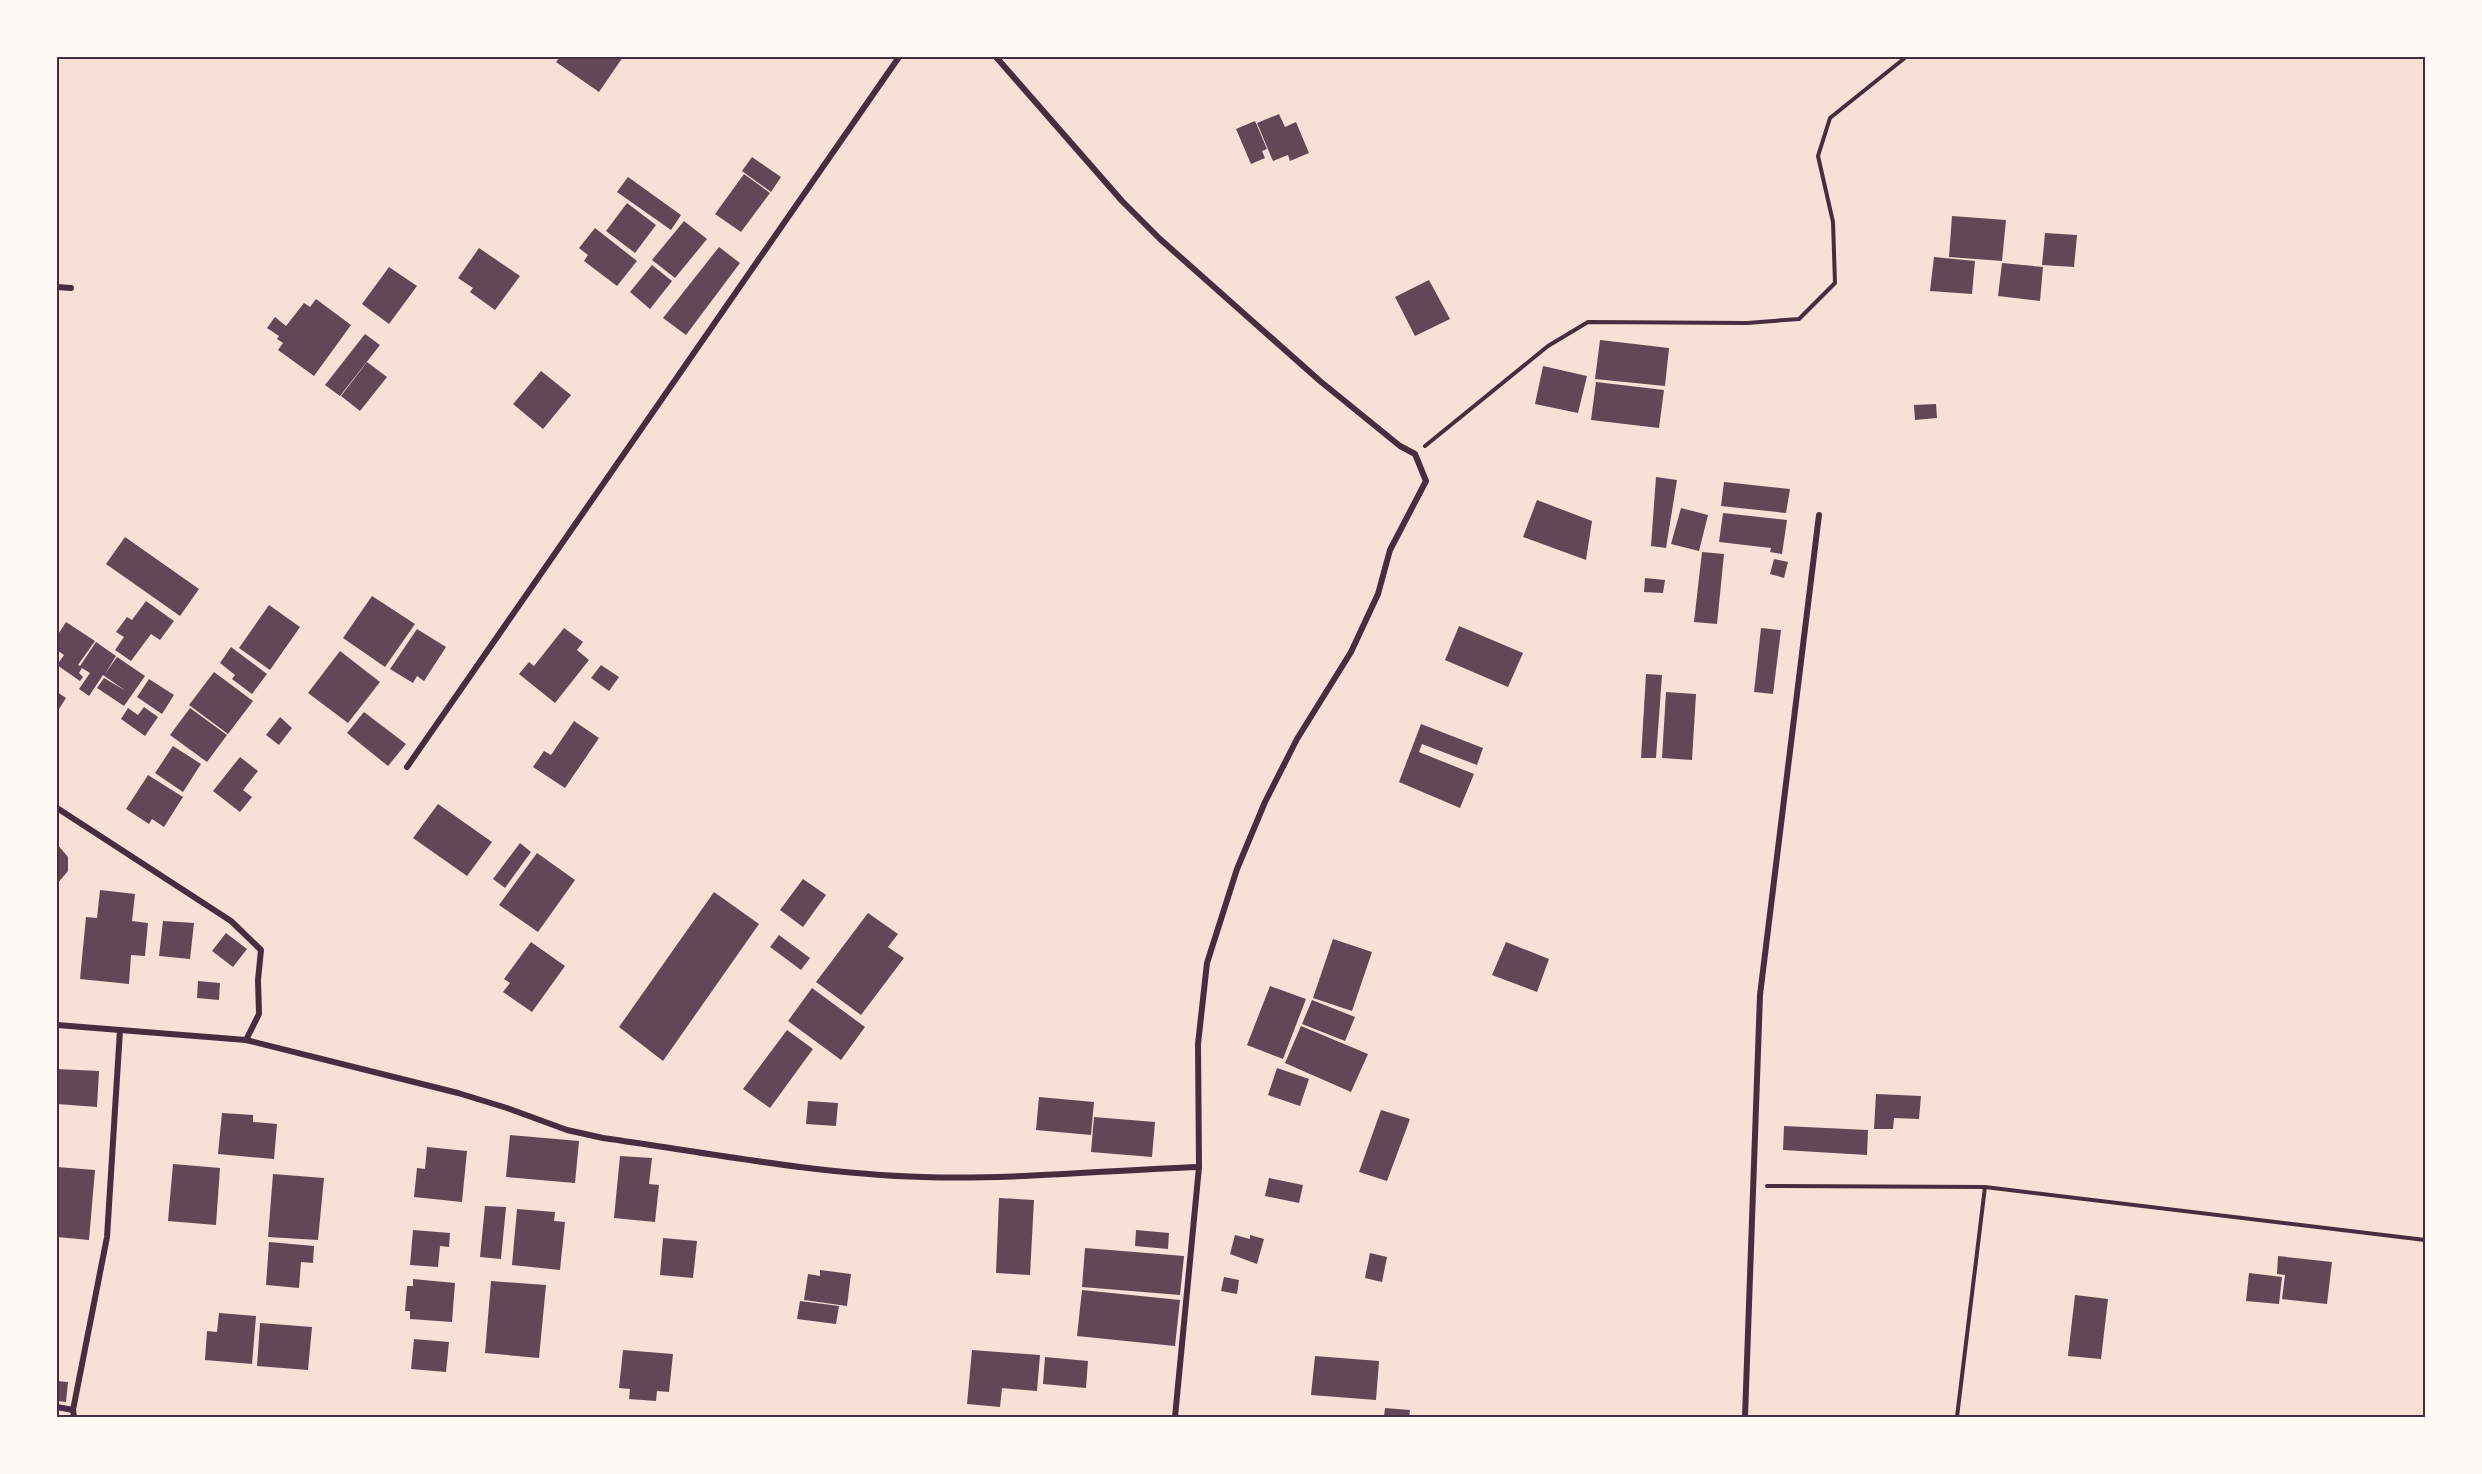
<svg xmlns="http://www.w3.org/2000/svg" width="2482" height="1474" font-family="'PT Sans Narrow',sans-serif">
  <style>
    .building { fill: #644757 }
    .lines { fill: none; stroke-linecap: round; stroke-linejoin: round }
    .path { stroke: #4a2c40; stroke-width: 4 }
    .minor { stroke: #4a2c40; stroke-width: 6 }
    .neatline { fill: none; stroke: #4a2c40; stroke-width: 2 }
  </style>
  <rect width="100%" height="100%" fill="#f7e1d7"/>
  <!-- building -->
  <g class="building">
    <polygon points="560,57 623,57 599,92 556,62"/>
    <polygon points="1279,114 1285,127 1296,122 1309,153 1290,161 1288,155 1273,161 1257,123"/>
    <polygon points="1255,121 1267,149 1262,151 1265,158 1251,164 1236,129"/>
    <polygon points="752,157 781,177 771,192 742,171"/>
    <polygon points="744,174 770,193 741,232 715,214"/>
    <polygon points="628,177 681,215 671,230 617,192"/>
    <polygon points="627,203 656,225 635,253 606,231"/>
    <polygon points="1952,216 2006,220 2002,261 1949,257"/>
    <polygon points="684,221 707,239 675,278 652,260"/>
    <polygon points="595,228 637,261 617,286 584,261 588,255 579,248"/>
    <polygon points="2045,233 2077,235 2074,267 2042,265"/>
    <polygon points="719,247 740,263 686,335 663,318"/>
    <polygon points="479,248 520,276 495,310 470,292 473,288 458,278"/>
    <polygon points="1934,257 1975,261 1972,294 1930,291"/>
    <polygon points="2002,263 2043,267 2040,301 1998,296"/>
    <polygon points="652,265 672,281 650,309 630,292"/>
    <polygon points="389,267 417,286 389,324 362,304"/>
    <polygon points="1429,280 1450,319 1415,336 1395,297"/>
    <polygon points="316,299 351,325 314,376 278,350 283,343 277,339 279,336 267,328 275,317 286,326 304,303 310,307"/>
    <polygon points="365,334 380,345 340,396 325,385"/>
    <polygon points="1600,340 1669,348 1665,386 1595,379"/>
    <polygon points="367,362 387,377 360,411 341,396"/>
    <polygon points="1543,366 1587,376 1578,413 1535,404"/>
    <polygon points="541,371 571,395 543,429 513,404"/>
    <polygon points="1596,382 1664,390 1659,428 1591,420"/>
    <polygon points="1936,404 1937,418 1915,420 1914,405"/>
    <polygon points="1656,477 1677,480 1666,548 1651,546"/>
    <polygon points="1724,482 1790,489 1786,513 1721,506"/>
    <polygon points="1537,500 1592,521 1586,560 1523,537"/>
    <polygon points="1681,508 1708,515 1699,551 1671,544"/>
    <polygon points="1723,513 1787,520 1782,554 1770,552 1771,548 1719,542"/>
    <polygon points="125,537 199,589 180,616 106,564"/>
    <polygon points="1702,552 1724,554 1717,624 1694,622"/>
    <polygon points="1774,559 1788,562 1784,578 1770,574"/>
    <polygon points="1645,578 1665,580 1663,593 1644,592"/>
    <polygon points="372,596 415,624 385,667 343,638"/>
    <polygon points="146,601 174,621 160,640 151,634 131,661 115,650 124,637 116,632 127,617 132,620"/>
    <polygon points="269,605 300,627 270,670 239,648"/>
    <polygon points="66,622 95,641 78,665 80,666 96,642 116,656 105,674 117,657 145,676 124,706 97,688 104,678 126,691 103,675 89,696 79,689 90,673 82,668 79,673 83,677 80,681 57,665 64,655 57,650 57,636"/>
    <polygon points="1459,626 1523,653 1508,687 1445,660"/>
    <polygon points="564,628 583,642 577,650 589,660 555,703 519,674 529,662 534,666"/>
    <polygon points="1761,628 1781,630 1773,694 1754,692"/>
    <polygon points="417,629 446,647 424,681 417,676 413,683 390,669"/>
    <polygon points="231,647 267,674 252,694 232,679 235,675 220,663"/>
    <polygon points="340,651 380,682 348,723 308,693"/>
    <polygon points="601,665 619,677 609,691 591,678"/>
    <polygon points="214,672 253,701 228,734 189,705"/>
    <polygon points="1646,674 1662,675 1656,758 1641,758"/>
    <polygon points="149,679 174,695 162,714 137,697"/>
    <polygon points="57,692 66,698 57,712"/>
    <polygon points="1666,692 1696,694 1692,760 1662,758"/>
    <polygon points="144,707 158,717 145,736 121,719 128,708 138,715"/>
    <polygon points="190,708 227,735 207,762 170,735"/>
    <polygon points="364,712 406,744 388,766 347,733"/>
    <polygon points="280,717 292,728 279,745 266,735"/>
    <polygon points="574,721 599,738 565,788 533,767 544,751 551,755"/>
    <polygon points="1421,724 1483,748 1477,765 1422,744 1419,752 1474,774 1460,808 1399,782"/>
    <polygon points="173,746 201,764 183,792 155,773"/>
    <polygon points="240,757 258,771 243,790 252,797 240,812 213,791"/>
    <polygon points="148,775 183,797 164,827 152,819 149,824 126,809"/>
    <polygon points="438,804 492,842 467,876 413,838"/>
    <polygon points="520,843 531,852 505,888 493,879"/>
    <polygon points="57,844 68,857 68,871 57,884"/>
    <polygon points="537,853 575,880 538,932 499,905"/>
    <polygon points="803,879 826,895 803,927 780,910"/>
    <polygon points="100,890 135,894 132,921 148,923 145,956 131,955 129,984 80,979 86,917 97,918"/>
    <polygon points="714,892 759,924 663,1061 619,1027"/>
    <polygon points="868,913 898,934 888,947 904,958 861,1015 816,982"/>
    <polygon points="163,921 194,923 190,959 159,956"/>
    <polygon points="226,933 247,949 233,967 212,951"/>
    <polygon points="779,935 810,958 801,970 770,947"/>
    <polygon points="1333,939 1372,952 1352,1011 1313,998"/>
    <polygon points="531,942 565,966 532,1012 503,992 510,983 504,979"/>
    <polygon points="1506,942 1549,959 1537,992 1492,975"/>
    <polygon points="198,981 220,983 219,1000 197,998"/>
    <polygon points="1270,986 1306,999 1283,1059 1247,1045"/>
    <polygon points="812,988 865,1027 841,1060 788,1021"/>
    <polygon points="1312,1000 1355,1017 1345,1041 1302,1024"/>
    <polygon points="1301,1026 1368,1054 1351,1092 1285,1063"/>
    <polygon points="787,1030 813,1049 770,1108 743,1089"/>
    <polygon points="1277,1068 1309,1079 1300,1106 1268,1095"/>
    <polygon points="57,1069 99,1071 97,1107 57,1104"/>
    <polygon points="1876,1094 1921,1096 1919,1119 1894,1118 1893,1129 1874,1129"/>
    <polygon points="1039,1097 1094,1102 1091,1135 1036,1130"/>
    <polygon points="808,1101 838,1103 836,1126 806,1124"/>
    <polygon points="1381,1110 1410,1119 1387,1181 1359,1172"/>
    <polygon points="222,1113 253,1115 253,1122 277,1124 274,1159 218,1154"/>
    <polygon points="1094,1117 1155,1122 1152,1157 1091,1152"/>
    <polygon points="1784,1126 1868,1130 1867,1155 1783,1150"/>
    <polygon points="510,1135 579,1141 575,1183 506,1177"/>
    <polygon points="427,1147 467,1151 462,1202 414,1197 417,1168 425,1169"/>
    <polygon points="620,1156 652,1158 649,1184 659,1185 655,1222 614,1218"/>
    <polygon points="173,1164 220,1168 216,1225 168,1221"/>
    <polygon points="57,1167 95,1170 89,1240 57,1237"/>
    <polygon points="273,1174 324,1178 318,1240 268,1237"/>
    <polygon points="1269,1178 1303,1185 1299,1203 1265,1196"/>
    <polygon points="999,1198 1034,1200 1030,1275 996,1273"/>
    <polygon points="485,1206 506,1207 501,1259 480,1257"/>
    <polygon points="517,1209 555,1212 554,1221 565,1222 560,1270 512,1265"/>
    <polygon points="413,1230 450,1233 449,1247 440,1246 438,1267 410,1265"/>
    <polygon points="1136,1230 1169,1233 1168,1249 1135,1246"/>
    <polygon points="1235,1235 1250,1239 1250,1235 1264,1239 1257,1264 1230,1254"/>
    <polygon points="663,1238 697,1241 693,1278 660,1275"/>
    <polygon points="269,1242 314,1246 313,1263 301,1262 299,1288 266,1285"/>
    <polygon points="1085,1248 1184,1256 1180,1295 1082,1287"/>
    <polygon points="1370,1253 1387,1257 1382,1282 1365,1278"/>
    <polygon points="2278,1256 2332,1262 2327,1304 2282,1299 2285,1275 2277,1274"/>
    <polygon points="820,1270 851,1274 847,1306 804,1300 808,1274 820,1276"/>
    <polygon points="2249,1273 2282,1277 2279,1304 2246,1301"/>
    <polygon points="1224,1277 1239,1280 1237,1294 1221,1291"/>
    <polygon points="413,1279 455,1283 452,1322 410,1319 410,1311 405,1311 407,1286 413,1286"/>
    <polygon points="491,1281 546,1285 539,1358 485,1353"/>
    <polygon points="1082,1290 1180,1300 1175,1346 1077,1336"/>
    <polygon points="2075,1295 2108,1299 2101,1359 2068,1356"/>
    <polygon points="800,1301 839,1306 836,1324 797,1319"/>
    <polygon points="219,1313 256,1316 252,1364 205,1360 207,1331 217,1332"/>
    <polygon points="260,1323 312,1327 308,1370 257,1366"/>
    <polygon points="414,1339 449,1342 446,1372 411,1369"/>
    <polygon points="623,1350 673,1354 669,1392 657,1391 656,1401 629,1399 630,1389 619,1388"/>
    <polygon points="972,1350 1040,1355 1037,1391 990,1387 1002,1388 1000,1407 967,1404"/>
    <polygon points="1315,1356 1379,1361 1376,1400 1311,1395"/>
    <polygon points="1045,1357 1088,1361 1086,1388 1043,1384"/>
    <polygon points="57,1381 68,1382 66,1402 57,1401"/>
    <polygon points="1385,1408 1410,1410 1409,1417 1384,1417"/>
  </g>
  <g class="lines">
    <!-- path -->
    <g class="path">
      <polyline points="1425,446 1548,346 1588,322 1747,323 1799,319 1835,283 1833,222 1818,156 1830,118 1906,57"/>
      <polyline points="1767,1186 1985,1187 2425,1240"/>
      <polyline points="1957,1417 1985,1187"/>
    </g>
    <!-- minor -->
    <g class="minor">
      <polyline points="996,57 1122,201 1160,239 1320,381 1400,446 1415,454 1426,481 1390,550 1378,594 1351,652 1297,739 1265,802 1237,869 1207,963 1198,1044 1199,1167 1175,1417"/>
      <polyline points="57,287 71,288"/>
      <polyline points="407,767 899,57"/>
      <polyline points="57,808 231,921 261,950 258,980 259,1014 246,1040"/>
      <path d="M57,1025L246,1040L458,1093L507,1108L567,1130L603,1138C709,1153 816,1174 923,1177C1015,1180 1107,1170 1199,1167"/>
      <polyline points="57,1407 73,1410"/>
      <polyline points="74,1417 73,1410 107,1237 120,1030"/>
      <polyline points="1745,1417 1760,995 1819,515"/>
    </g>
  </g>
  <!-- border -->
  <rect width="2482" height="1474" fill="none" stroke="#fffaf5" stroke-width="117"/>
  <rect x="58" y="58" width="2366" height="1358" class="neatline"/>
</svg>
